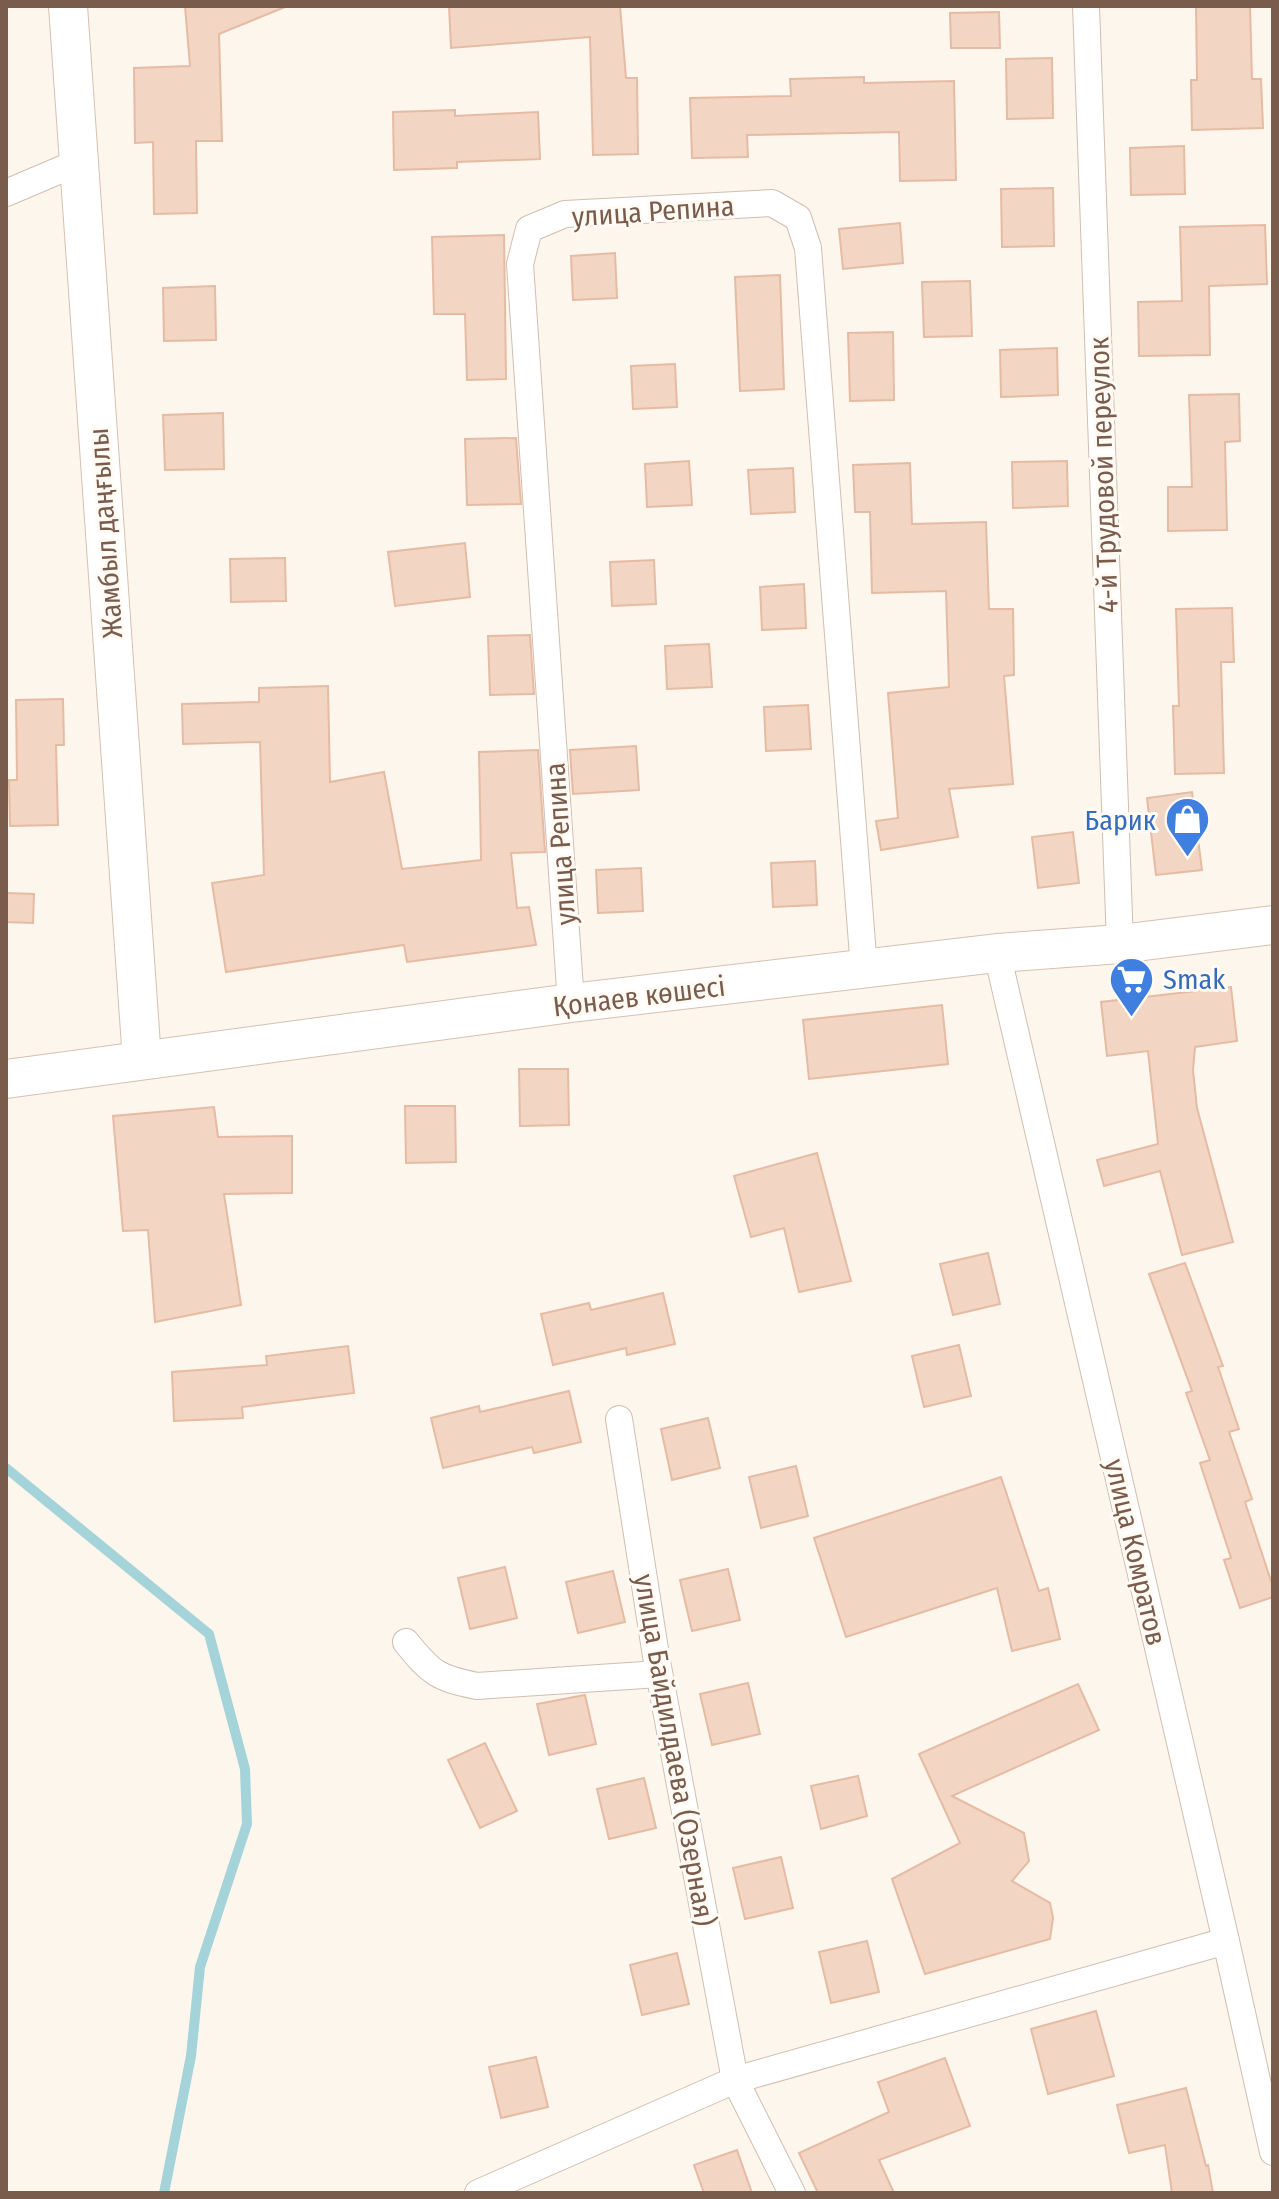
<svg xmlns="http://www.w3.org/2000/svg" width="1279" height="2199" font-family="'Fira Sans Condensed',sans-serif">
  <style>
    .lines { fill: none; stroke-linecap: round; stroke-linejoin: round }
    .stream { stroke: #a5d3da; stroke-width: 10 }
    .building { fill: #f3d5c3; stroke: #e6bba3; stroke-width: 2 }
    .street-casing { stroke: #d1beb0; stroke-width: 28 }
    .secondary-casing { stroke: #d6c0b0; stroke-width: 40 }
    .street { stroke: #fff; stroke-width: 26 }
    .secondary { stroke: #fff; stroke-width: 38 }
    .labels { text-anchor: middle; stroke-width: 6; stroke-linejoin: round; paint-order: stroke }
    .street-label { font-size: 28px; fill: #7a5c4d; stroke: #fffaf3 }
    .shop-label { font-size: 28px; fill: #366cbe; stroke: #fffaf3; text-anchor: end }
  </style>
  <rect width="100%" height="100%" fill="#fdf6ec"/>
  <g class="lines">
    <!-- stream -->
    <polyline class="stream" points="6,1468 209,1634 245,1769 247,1824 200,1967 191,2056 164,2193"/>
  </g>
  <!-- building -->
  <g class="building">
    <polygon points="185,6 285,7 219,34 222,141 196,141 197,213 154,214 153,142 135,143 134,68 190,66"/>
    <polygon points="449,6 620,6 626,78 637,78 638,154 593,155 590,37 451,48"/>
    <polygon points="1196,6 1250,6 1252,79 1261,79 1263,128 1192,130 1191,80 1197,80"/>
    <polygon points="999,12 1000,48 951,48 950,13"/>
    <polygon points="1052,58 1053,118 1007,119 1006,59"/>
    <polygon points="864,77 864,83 954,81 956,180 900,181 899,132 747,135 748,157 692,158 690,98 791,96 790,79"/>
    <polygon points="455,110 455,116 538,112 540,159 457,162 457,168 394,170 393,112"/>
    <polygon points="1184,146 1185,194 1131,195 1130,148"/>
    <polygon points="1053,188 1054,246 1002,247 1001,189"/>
    <polygon points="900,223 903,263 843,269 839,229"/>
    <polygon points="1265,225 1267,284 1209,286 1210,355 1139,356 1138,302 1182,301 1180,227"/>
    <polygon points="504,235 506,379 467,380 465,314 434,314 432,237"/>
    <polygon points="615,253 617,298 573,300 571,256"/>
    <polygon points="780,275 784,389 740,391 735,277"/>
    <polygon points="970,281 972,336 924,337 922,282"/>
    <polygon points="215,286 216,340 164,341 163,288"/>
    <polygon points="893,332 894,400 850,401 848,333"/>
    <polygon points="1057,348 1058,395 1001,397 1000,350"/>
    <polygon points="675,364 677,407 633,409 631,366"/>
    <polygon points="1239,394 1240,441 1225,442 1227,530 1168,531 1168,487 1192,487 1189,395"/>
    <polygon points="223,413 224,469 165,470 163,415"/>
    <polygon points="516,438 521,504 467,505 465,439"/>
    <polygon points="689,461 692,505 647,507 645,464"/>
    <polygon points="1067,461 1068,506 1013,508 1012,462"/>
    <polygon points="910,463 912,524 986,522 989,609 1013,609 1014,675 1004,676 1013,784 949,789 958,837 881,850 876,821 898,818 888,693 949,687 946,591 872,593 870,512 855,512 853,465"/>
    <polygon points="793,468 795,512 751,514 748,470"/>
    <polygon points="465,543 470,597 395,606 388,552"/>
    <polygon points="285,558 286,601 231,602 230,559"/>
    <polygon points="654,560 656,604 612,606 610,562"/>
    <polygon points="804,584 806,628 762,630 760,587"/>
    <polygon points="1232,608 1234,662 1221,662 1224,773 1175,774 1173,706 1179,706 1176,609"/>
    <polygon points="530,635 534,694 490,695 488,636"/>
    <polygon points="709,644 712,687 667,689 665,646"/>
    <polygon points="328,686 330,782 384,772 402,869 481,860 479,752 538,750 545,852 511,853 517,908 529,907 536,945 407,962 404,945 226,972 212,883 264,875 260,742 183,744 182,704 259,702 259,688"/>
    <polygon points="63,699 64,745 56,745 58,825 10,826 9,780 17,780 16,700"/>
    <polygon points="808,705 811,749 766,751 764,707"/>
    <polygon points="636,746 639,790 573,794 570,750"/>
    <polygon points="1192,792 1202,870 1156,875 1147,798"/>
    <polygon points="1073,832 1079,883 1038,888 1032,837"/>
    <polygon points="815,861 817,905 773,907 771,863"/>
    <polygon points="641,868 643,911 598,913 596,870"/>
    <polygon points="6,893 34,894 33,923 6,922"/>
    <polygon points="1231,987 1237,1041 1195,1047 1193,1070 1197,1108 1233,1242 1182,1255 1160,1171 1104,1186 1097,1160 1158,1144 1148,1051 1107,1056 1101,1002"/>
    <polygon points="942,1005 948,1064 809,1079 803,1020"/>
    <polygon points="519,1069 568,1069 569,1125 520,1126"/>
    <polygon points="405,1106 455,1106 456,1162 406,1163"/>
    <polygon points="214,1107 218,1137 292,1136 292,1193 224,1194 241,1305 155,1322 148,1230 123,1231 113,1116"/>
    <polygon points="817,1153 851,1281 799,1292 784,1228 751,1237 734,1176"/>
    <polygon points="988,1253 1000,1304 953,1315 940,1264"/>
    <polygon points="1185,1263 1223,1366 1218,1367 1239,1429 1229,1432 1252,1499 1245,1502 1273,1587 1273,1597 1240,1608 1224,1560 1231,1558 1200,1463 1210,1460 1186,1393 1192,1391 1149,1274"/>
    <polygon points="663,1293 675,1344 627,1355 626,1348 553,1365 541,1314 589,1303 591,1310"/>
    <polygon points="959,1345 971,1396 924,1407 912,1356"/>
    <polygon points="348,1346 354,1393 242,1407 243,1418 174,1421 172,1372 267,1365 266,1356"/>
    <polygon points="569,1391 581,1442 534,1453 532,1447 443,1468 431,1418 479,1406 480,1412"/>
    <polygon points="708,1418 720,1468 672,1480 661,1429"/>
    <polygon points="796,1466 808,1516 761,1528 749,1477"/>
    <polygon points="1001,1477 1039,1591 1048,1588 1060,1639 1012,1651 997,1588 846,1637 814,1538"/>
    <polygon points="505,1567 517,1618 470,1629 458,1578"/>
    <polygon points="728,1569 740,1620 692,1631 680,1580"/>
    <polygon points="613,1571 625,1622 578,1633 566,1582"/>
    <polygon points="748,1683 760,1734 712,1745 700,1694"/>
    <polygon points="1078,1684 1099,1730 952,1796 1024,1833 1029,1861 1012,1881 1050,1903 1053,1918 1050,1939 925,1974 892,1879 960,1843 919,1754"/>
    <polygon points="585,1695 596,1744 549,1755 537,1704"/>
    <polygon points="485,1743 517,1811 480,1828 448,1760"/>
    <polygon points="858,1776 867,1816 821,1829 811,1786"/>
    <polygon points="644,1778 656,1828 609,1839 597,1789"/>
    <polygon points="781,1857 793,1908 745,1919 733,1868"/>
    <polygon points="867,1941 879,1992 831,2003 819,1952"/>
    <polygon points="677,1953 689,2004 642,2015 630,1965"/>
    <polygon points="1096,2011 1114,2076 1048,2094 1031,2029"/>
    <polygon points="536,2057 548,2107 501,2118 489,2067"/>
    <polygon points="945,2058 970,2126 879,2160 894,2193 818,2193 799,2153 889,2112 878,2082"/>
    <polygon points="1186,2088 1206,2166 1208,2165 1213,2193 1172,2193 1165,2145 1129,2153 1117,2105"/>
    <polygon points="737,2150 752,2193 704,2193 694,2165"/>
  </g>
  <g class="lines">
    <defs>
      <g id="street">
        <polyline points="1086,6 1120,944"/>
        <polyline points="6,193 79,162"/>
        <polyline points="997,953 1226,1941 1273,2152"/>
        <polyline points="571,1003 520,264 529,229 565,214 772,203 798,218 808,248 864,969"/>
        <polyline points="619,1419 656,1656 735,2080 792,2193"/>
        <path d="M406,1642C431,1673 437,1678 477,1686L659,1674"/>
        <polyline points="478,2193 735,2080 1226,1941"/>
      </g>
      <g id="secondary">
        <polyline points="68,6 142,1060"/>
        <polyline points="6,1079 571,1003 997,953 1120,944 1273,925"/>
      </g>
    </defs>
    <!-- street casing -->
    <use href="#street" class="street-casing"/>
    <!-- secondary casing -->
    <use href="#secondary" class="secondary-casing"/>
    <!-- street -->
    <use href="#street" class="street"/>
    <!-- secondary -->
    <use href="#secondary" class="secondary"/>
  </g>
  <!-- icons -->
  <defs>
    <symbol id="shop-pin" viewBox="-11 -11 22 30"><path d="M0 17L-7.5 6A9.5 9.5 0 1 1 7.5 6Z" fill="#3f7fe0" stroke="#fffaf3"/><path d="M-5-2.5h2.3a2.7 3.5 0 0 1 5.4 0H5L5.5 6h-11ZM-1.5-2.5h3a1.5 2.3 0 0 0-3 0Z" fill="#fff"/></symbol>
    <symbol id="supermarket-pin" viewBox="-11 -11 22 30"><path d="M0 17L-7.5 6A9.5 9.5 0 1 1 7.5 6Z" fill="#3f7fe0" stroke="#fffaf3"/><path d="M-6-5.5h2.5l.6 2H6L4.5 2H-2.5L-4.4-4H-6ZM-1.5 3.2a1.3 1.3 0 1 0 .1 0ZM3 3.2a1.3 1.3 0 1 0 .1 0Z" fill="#fff"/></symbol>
  </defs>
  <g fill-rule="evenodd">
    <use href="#shop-pin" x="1162" y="794" width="51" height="69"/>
    <use href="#supermarket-pin" x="1106" y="954" width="51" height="69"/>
  </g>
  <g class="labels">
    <!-- street labels -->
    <g class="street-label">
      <text transform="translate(653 211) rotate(-4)" y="10">улица Репина</text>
      <text transform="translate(1103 475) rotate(-92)" y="10">4-й Трудовой переулок</text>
      <text transform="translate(105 533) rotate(-94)" y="10">Жамбыл даңғылы</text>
      <text transform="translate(560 844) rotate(-94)" y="10">улица Репина</text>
      <text transform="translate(639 996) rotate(-7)" y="10">Қонаев көшесі</text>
      <text transform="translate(1136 1552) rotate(77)" y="10">улица Комратов</text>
      <text transform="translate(675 1750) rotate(80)" y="10">улица Байдилдаева (Озерная)</text>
    </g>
    <!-- shop labels -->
    <g class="shop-label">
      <text x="1156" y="830">Барик</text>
      <text x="1163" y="989" text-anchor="start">Smak</text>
    </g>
  </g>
  <!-- border -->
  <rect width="1279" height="2199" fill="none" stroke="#7a5c4d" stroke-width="16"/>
</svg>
